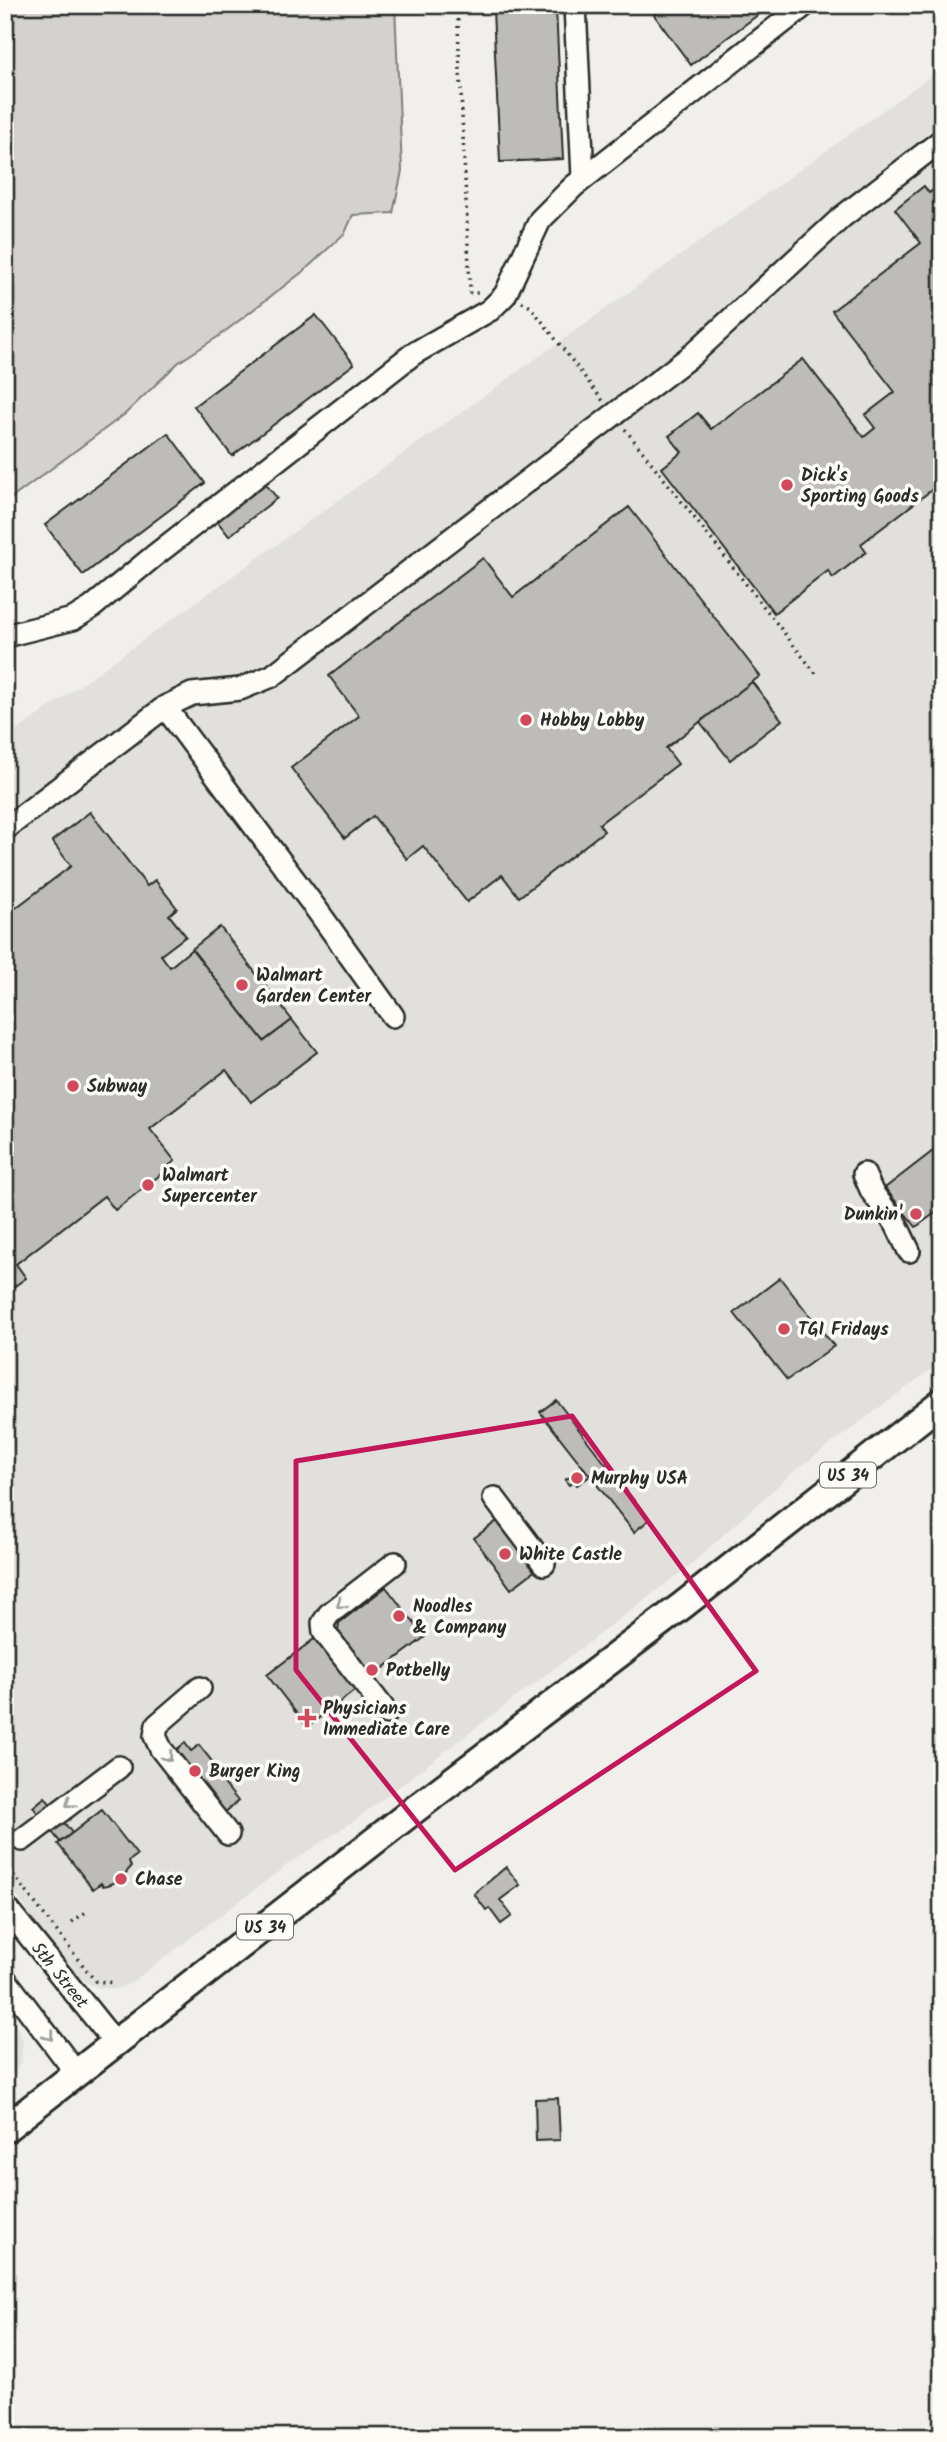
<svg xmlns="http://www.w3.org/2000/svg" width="947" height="2442" font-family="Kalam,sans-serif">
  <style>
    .built { fill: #e1e0dc }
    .green { fill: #d3d2cf; stroke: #7f7e7d; stroke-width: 2 }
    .building { fill: #bdbcb8; stroke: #2b2b2b; stroke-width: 2 }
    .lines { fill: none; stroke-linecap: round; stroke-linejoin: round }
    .minor-casing { stroke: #2b2b2b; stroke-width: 26 }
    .major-casing { stroke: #2b2b2b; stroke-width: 32 }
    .path { stroke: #2b2b2b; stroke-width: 3.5; stroke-dasharray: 2 5; stroke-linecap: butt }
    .minor { stroke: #fdfcf7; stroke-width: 21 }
    .major { stroke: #fdfcf7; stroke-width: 26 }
    .oneway { stroke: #9e9e9b }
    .marked { fill: none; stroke: #c2185b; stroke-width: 5; stroke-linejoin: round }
    .poi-dot { fill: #d1495b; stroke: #fdfcf7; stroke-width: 2.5 }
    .labels { text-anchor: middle; stroke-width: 7; stroke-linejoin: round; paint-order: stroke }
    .shield { fill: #fdfcf7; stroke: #6a6a68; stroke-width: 2 }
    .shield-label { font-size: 16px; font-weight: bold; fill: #2b2b2b }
    .poi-label { font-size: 18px; font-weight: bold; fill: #2b2b2b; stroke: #fdfcf7; text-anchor: start }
    .street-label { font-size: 18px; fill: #2b2b2b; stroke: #fdfcf7 }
  </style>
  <rect width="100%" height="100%" fill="#f0efeb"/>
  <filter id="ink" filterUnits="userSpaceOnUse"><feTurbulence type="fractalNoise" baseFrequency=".0143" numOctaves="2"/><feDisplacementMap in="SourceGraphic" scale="14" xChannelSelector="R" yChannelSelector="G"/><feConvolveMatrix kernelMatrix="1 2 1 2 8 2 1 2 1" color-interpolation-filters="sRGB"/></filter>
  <g filter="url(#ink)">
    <!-- built -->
    <g class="built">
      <polygon points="942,68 942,1361 792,1473 689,1566 355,1820 287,1865 130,1984 115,1989 99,1988 80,1980 66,1967 47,1943 5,1876 5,739"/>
      <polygon points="5,2012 18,2029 23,2043 21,2061 10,2079 5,2082"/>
    </g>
    <!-- green -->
    <polygon class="green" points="5,5 395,5 402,171 393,213 353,215 345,233 305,270 219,336 179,362 125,414 5,503"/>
    <!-- building -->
    <g class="building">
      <polygon points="666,5 771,5 691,65 654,15"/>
      <polygon points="556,7 563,159 500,162 493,10"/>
      <polygon points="942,183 942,482 861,544 866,552 833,578 828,571 774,613 662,468 682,452 669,436 698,413 711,429 803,359 864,437 875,428 865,415 895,392 832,311 921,243 895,209 924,186 929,193"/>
      <polygon points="316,315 354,364 232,456 194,406"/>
      <polygon points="168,433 205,483 83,575 45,525"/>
      <polygon points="265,483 277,498 229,536 217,521"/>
      <polygon points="629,507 760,676 666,748 678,764 599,824 604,831 519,897 502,875 467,902 423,846 407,859 373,816 345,838 291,768 359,716 329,676 483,558 513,597"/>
      <polygon points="752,682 782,720 730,760 700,722"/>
      <polygon points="90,812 147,886 155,880 177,908 169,915 186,936 161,955 170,967 192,949 264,1041 292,1020 317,1052 251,1102 226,1070 150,1129 175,1161 163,1170 164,1172 115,1210 104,1196 16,1264 26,1278 5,1293 5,916 71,866 52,841"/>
      <polygon points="220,927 292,1020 264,1041 192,949"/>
      <polygon points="942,1144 942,1208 916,1227 885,1188"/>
      <polygon points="780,1278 834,1346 787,1380 734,1313"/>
      <polygon points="556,1400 649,1520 634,1532 540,1412"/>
      <polygon points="584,1468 590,1476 577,1485 575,1481 569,1485 565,1480"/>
      <polygon points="500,1519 537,1569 511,1589 474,1538"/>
      <polygon points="386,1587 425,1637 373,1676 338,1631 339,1623"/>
      <polygon points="322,1633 362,1685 307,1727 267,1675"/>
      <polygon points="185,1743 191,1751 199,1745 225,1778 222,1781 238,1801 223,1814 172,1753"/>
      <polygon points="45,1797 72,1833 60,1842 33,1807"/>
      <polygon points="102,1810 137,1855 129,1861 131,1867 119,1881 108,1885 103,1886 101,1883 93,1889 58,1844"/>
      <polygon points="506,1867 520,1885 500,1900 512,1916 501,1924 489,1908 486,1910 474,1894"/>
      <polygon points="558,2098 560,2140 536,2141 535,2099"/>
    </g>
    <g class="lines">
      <defs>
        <g id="minor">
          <polyline points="575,5 583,177"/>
          <polyline points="5,636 73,619 91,608 154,556 413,354 490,310 505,295 540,220 574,186 805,5"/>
          <polyline points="165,707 317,910 393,1016"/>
          <polyline points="5,829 165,707 192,694 240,689 272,676 692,355 842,217 942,140"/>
          <polyline points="864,1174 872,1192 896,1224 909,1251"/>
          <polyline points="494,1498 544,1564"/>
          <polyline points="200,1688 157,1725 155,1736 161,1749 228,1834"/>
          <polyline points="387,1713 324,1632 323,1623 329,1614 395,1563"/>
          <polyline points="22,1840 119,1767"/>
          <polyline points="5,1906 116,2044"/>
          <polyline points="5,1979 77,2074"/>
        </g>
        <polyline id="major" points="5,2129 414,1810 683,1605 942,1402"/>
      </defs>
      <!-- minor casing -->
      <use href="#minor" class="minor-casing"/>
      <!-- major casing -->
      <use href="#major" class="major-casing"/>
      <!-- path -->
      <g class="path">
        <polyline points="457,5 470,288 470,293 481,293"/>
        <polyline points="522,302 531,307 603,401"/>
        <polyline points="625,429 817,675"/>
        <polyline points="5,1864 95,1981 115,1983"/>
        <polyline points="72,1922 86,1912"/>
      </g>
      <!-- minor -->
      <use href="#minor" class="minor"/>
      <!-- major -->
      <use href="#major" class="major"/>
    </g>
    <!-- one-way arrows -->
    <defs><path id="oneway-chevron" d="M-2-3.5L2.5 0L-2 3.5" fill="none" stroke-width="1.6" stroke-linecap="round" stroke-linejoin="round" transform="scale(1.75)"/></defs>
    <g class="oneway">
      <use href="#oneway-chevron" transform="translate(341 1604) rotate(143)"/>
      <use href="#oneway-chevron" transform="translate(168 1757) rotate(53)"/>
      <use href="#oneway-chevron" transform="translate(70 1803) rotate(143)"/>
      <use href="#oneway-chevron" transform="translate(49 2036) rotate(53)"/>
    </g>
  </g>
  <!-- marked area -->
  <path class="marked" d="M572,1416L756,1671L455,1870L296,1670V1461Z"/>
  <!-- markers -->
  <g class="poi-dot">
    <circle cx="787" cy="485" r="7"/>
    <circle cx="526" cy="720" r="7"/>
    <circle cx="242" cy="985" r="7"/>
    <circle cx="73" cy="1086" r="7"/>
    <circle cx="148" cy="1185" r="7"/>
    <circle cx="916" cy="1214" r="7"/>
    <circle cx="784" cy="1329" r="7"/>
    <circle cx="577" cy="1478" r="7"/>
    <circle cx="505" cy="1554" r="7"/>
    <circle cx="399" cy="1616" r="7"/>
    <circle cx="372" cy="1670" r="7"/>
    <path d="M303.5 1707.5h7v7h7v7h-7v7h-7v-7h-7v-7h7z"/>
    <circle cx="195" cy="1771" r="7"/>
    <circle cx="121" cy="1879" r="7"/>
  </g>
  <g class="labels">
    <!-- shield labels -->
    <g class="shield">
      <rect x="820" y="1462.5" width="56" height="25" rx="5"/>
      <rect x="237" y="1914.5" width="56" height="25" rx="5"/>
    </g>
    <g class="shield-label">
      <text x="848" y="1481">US 34</text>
      <text x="265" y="1933">US 34</text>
    </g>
    <!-- poi labels -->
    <g class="poi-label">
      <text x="801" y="481">Dick's<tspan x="801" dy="21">Sporting Goods</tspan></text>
      <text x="540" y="726">Hobby Lobby</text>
      <text x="256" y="981">Walmart<tspan x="256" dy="21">Garden Center</tspan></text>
      <text x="87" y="1092">Subway</text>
      <text x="162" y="1181">Walmart<tspan x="162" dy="21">Supercenter</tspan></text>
      <text x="902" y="1220" text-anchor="end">Dunkin'</text>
      <text x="798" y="1335">TGI Fridays</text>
      <text x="591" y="1484">Murphy USA</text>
      <text x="519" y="1560">White Castle</text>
      <text x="413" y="1612">Noodles<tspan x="413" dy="21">&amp; Company</tspan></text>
      <text x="386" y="1676">Potbelly</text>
      <text x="323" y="1714">Physicians<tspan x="323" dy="21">Immediate Care</tspan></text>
      <text x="209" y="1777">Burger King</text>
      <text x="135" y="1885">Chase</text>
    </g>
    <!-- street labels -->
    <g class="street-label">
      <text transform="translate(60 1975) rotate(51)" y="6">5th Street</text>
    </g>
  </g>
  <!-- margin -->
  <rect width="947" height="2442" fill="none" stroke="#fdfcf7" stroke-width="28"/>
  <rect x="14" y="14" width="919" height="2414" fill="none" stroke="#2b2b2b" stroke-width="2.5" filter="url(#ink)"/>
</svg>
